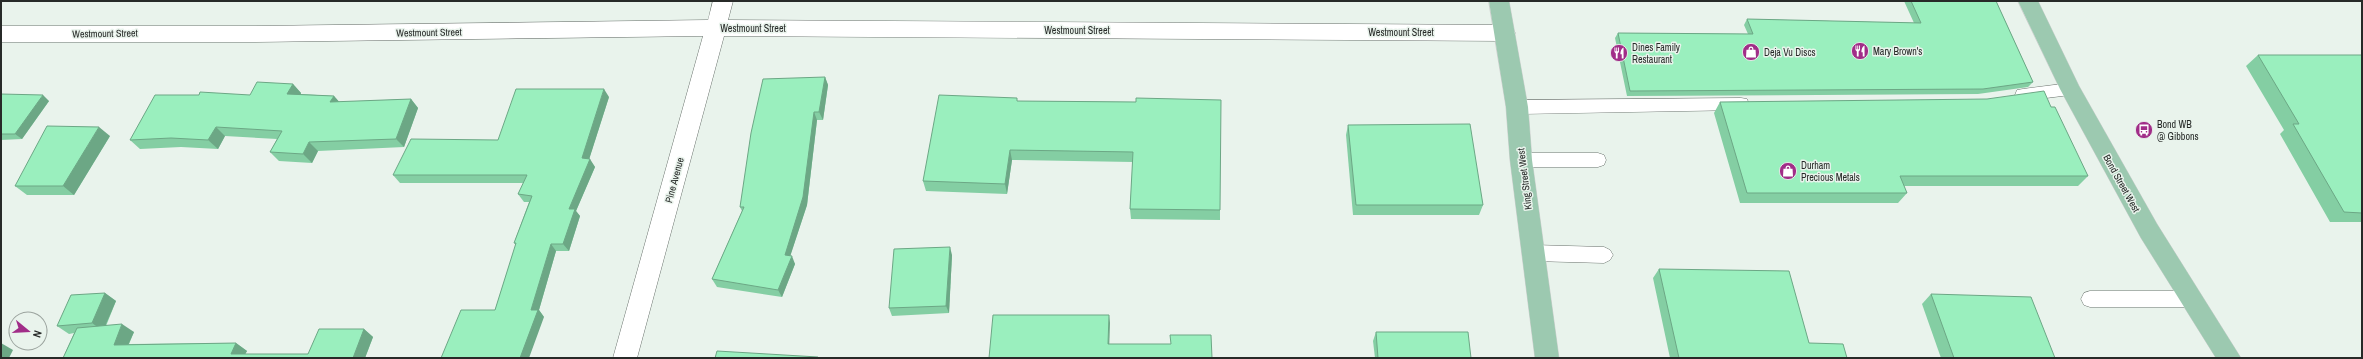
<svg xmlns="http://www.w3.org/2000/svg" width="2363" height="359" font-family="'Archivo Narrow',sans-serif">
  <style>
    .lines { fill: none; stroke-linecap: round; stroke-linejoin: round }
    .service-casing { stroke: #6b736e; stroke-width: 1 }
    .minor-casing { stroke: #6b736e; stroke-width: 1 }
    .primary-casing { stroke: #cfd0d0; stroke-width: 1 }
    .service { fill: #fff; fill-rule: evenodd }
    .minor { fill: #fff; fill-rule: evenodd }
    .primary { fill: #9cc9b0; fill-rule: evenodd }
    .wall { fill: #84cea3 }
    .shaded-wall { fill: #6ca785 }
    .building { fill: #9aefbe; stroke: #6ca785 }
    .labels { text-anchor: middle; stroke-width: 3; stroke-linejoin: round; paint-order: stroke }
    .street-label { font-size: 10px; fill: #272a28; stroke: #e9f3ec }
    .poi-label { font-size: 10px; fill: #272a28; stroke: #e9f3ec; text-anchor: start }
  </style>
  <rect width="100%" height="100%" fill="#e9f3ec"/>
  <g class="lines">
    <defs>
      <g id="service">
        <polygon points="2070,83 2076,84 2078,89 2076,94 2070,95 2023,101 2017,100 2015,95 2017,90 2023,89"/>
        <polygon points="1741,98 1747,99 1749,104 1747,109 1741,110 1517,114 1511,112 1509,107 1511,102 1517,100"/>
        <polygon points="1521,153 1598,153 1604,155 1606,160 1604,165 1598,167 1521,167 1515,165 1513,160 1515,155"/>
        <polygon points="1533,245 1604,247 1610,250 1613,255 1610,260 1604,263 1533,261 1527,258 1524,253 1527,248"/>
        <polygon points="2090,291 2192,291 2198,293 2201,299 2198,305 2192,307 2090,307 2084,305 2081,299 2084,293"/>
      </g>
      <polygon id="minor" points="713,1 733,1 728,20 1505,25 1512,28 1515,33 1512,38 1505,41 724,36 637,358 613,358 703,36 256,42 1,42 1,26 256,26 708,20"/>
      <g id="primary">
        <polygon points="1489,1 1509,1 1528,107 1532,160 1559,358 1535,358 1510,160 1506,107"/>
        <polygon points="2018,1 2038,1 2079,86 2157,224 2241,358 2216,358 2141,238 2060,89"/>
      </g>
    </defs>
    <!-- service casing -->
    <use href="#service" class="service-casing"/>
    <!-- minor casing -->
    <use href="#minor" class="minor-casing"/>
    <!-- primary casing -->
    <use href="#primary" class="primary-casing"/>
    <!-- service -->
    <use href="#service" class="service"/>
    <!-- minor -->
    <use href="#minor" class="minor"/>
    <!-- primary -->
    <use href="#primary" class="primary"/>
  </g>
  <!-- wall -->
  <g class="wall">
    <polygon points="1904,1 1996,1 2033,82 2028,87 1978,94 1627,96 1615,38 1618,33 1748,34 1744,25 1747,19 1914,23"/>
    <polygon points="2258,55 2362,55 2362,222 2330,222 2280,134 2284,130 2246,66"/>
    <polygon points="825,77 828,85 823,120 817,120 807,205 790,256 795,264 782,297 717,287 712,279 742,211 740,207"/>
    <polygon points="293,84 301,93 301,94 334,96 339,102 411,99 418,108 404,147 318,151 312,163 279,161 270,152 277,139 225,136 218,149 181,147 140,149 130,140 250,95"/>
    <polygon points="1,94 49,101 22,139 1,140"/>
    <polygon points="609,97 589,159 595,167 576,211 580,216 569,251 556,251 539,310 544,317 495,310 516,245 514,243 529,202 524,202 518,194 524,183 400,183 393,175 498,140"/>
    <polygon points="1018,101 1136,102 1220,210 1220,220 1131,219 1130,209 1133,162 1012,160 1007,194 926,191 923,181"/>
    <polygon points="1720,102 2051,107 2088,176 2078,186 1904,186 1907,193 1898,203 1740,203 1714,113"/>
    <polygon points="1348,125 1483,205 1479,215 1353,215 1346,135"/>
    <polygon points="110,136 74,195 27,195 15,186"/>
    <polygon points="952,255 949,313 892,316 889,308"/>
    <polygon points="1659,269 1809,343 1847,358 1670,358 1653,278"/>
    <polygon points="105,293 116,301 106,326 134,332 129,344 236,343 247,351 245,354 308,354 364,329 373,337 365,358 63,358 74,333 69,334 57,326"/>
    <polygon points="1931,294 2055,358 1941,358 1922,304"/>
    <polygon points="1376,332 1471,358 1375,358 1373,341"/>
  </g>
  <!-- shaded-wall -->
  <g class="shaded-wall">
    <polygon points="825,77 828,85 823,120 819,112"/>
    <polygon points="293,84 301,93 296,103 287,94"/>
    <polygon points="604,89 609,97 587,166 582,158"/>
    <polygon points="43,95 49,101 22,139 15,134"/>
    <polygon points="334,96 342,105 330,102"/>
    <polygon points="411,99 418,108 404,147 396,139"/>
    <polygon points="814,112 817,120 807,205 788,263 785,255"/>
    <polygon points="99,127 110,136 74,195 63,186"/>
    <polygon points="216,127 225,136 218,149 208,140"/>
    <polygon points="309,142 318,151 312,163 303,154"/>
    <polygon points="1010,150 1012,160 1007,194 1005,184"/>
    <polygon points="590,159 595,167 576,211 580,216 569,251 563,244 569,209"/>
    <polygon points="551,244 556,251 539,310 544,317 529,358 520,358 531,310"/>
    <polygon points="950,247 952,255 949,313 946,306"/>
    <polygon points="792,256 795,264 782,297 778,290"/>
    <polygon points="105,293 116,301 103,331 92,323"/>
    <polygon points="1109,315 1110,323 1109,353 1108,344"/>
    <polygon points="122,324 134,332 125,352 114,345"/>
    <polygon points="364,329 373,337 365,358 353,358"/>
    <polygon points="1,343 13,350 9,358 1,358"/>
    <polygon points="236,343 247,351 243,358 231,354"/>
  </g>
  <!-- building -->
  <g class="building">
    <polygon points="1911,1 1996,1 2033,82 1983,89 1630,91 1618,33 1753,34 1747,19 1921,23"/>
    <polygon points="2258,55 2362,55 2362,213 2344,212 2293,124 2299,124"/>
    <polygon points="825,77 819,112 814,112 803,197 785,255 792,256 778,290 712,279 744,207 740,207 751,133 763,79"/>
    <polygon points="257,82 293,84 287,94 334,96 330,102 411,99 396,139 309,142 303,154 270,152 282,131 216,127 208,140 171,138 130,140 155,95 199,95 200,92 250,95"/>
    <polygon points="516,89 604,89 582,158 590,159 569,209 575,209 563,244 551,244 531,310 538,310 520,358 441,358 461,310 495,310 516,243 514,243 532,196 518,194 527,175 393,175 411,139 498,140"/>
    <polygon points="2044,91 2051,107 2055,107 2088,176 1900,176 1907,193 1747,193 1720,102 1987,99"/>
    <polygon points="1,94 43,95 15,134 1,134"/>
    <polygon points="939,95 1017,98 1017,101 1136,102 1136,98 1221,100 1220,210 1130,209 1133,152 1010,150 1005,184 923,181"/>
    <polygon points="1470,124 1483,205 1356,205 1348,125"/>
    <polygon points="47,126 99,127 63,186 15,186"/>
    <polygon points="950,247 946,306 889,308 894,249"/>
    <polygon points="1659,269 1789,271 1809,343 1843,344 1847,358 1679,358"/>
    <polygon points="105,293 92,323 57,326 71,295"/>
    <polygon points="1931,294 2031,297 2055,358 1954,358"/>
    <polygon points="993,315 1109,315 1108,344 1171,344 1170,335 1211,335 1212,358 989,358"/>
    <polygon points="122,324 114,345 236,343 231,354 308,354 319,329 364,329 353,358 63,358 77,328"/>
    <polygon points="1376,332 1468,332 1471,358 1378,358"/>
    <polygon points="717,351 818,357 818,358 715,358"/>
  </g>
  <!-- icons -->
  <defs>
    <symbol id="restaurant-disc" viewBox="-11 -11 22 22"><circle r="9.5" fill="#a12d88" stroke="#e9f3ec"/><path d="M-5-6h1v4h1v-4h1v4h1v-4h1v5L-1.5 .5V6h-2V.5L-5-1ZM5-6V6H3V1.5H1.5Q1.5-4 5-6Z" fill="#fff"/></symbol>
    <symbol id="shop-disc" viewBox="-11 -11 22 22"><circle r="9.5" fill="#a12d88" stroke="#e9f3ec"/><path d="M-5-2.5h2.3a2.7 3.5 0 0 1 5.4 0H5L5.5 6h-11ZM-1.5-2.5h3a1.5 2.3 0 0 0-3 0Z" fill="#fff"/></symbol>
    <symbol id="bus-disc" viewBox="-11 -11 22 22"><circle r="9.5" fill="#a12d88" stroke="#e9f3ec"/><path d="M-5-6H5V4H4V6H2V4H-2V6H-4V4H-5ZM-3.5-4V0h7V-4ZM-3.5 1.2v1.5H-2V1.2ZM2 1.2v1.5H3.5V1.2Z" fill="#fff"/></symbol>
  </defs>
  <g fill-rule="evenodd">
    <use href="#restaurant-disc" x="1850" y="41" width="20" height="20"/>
    <use href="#shop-disc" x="1741" y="42" width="20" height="20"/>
    <use href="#restaurant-disc" x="1609" y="43" width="20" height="20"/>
    <use href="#bus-disc" x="2134" y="120" width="20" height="20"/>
    <use href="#shop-disc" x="1778" y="161" width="20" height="20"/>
  </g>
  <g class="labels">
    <!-- street labels -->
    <g class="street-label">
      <text x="753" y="32">Westmount Street</text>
      <text x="1077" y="34">Westmount Street</text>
      <text transform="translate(429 32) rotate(-1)" y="4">Westmount Street</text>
      <text x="1401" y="36">Westmount Street</text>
      <text transform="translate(105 33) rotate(-1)" y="4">Westmount Street</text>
      <text transform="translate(1524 179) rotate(-97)" y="4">King Street West</text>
      <text transform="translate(674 180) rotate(-75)" y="4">Pine Avenue</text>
      <text transform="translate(2122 183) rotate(61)" y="4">Bond Street West</text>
    </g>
    <!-- poi labels -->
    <g class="poi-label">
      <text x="1632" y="51">Dines Family<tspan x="1632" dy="12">Restaurant</tspan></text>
      <text x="1873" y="55">Mary Brown's</text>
      <text x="1764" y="56">Deja Vu Discs</text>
      <text x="2157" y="128">Bond WB<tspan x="2157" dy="12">@ Gibbons</tspan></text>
      <text x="1801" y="169">Durham<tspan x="1801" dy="12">Precious Metals</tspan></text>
    </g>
  </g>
  <!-- border -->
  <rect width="2363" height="359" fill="none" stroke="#272a28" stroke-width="4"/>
  <!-- north arrow -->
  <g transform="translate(28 331) rotate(108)"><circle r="19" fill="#e9f3ec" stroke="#9ba39e"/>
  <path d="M0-3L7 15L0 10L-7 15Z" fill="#a12d88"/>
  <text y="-6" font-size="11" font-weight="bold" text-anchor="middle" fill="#272a28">N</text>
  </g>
</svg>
